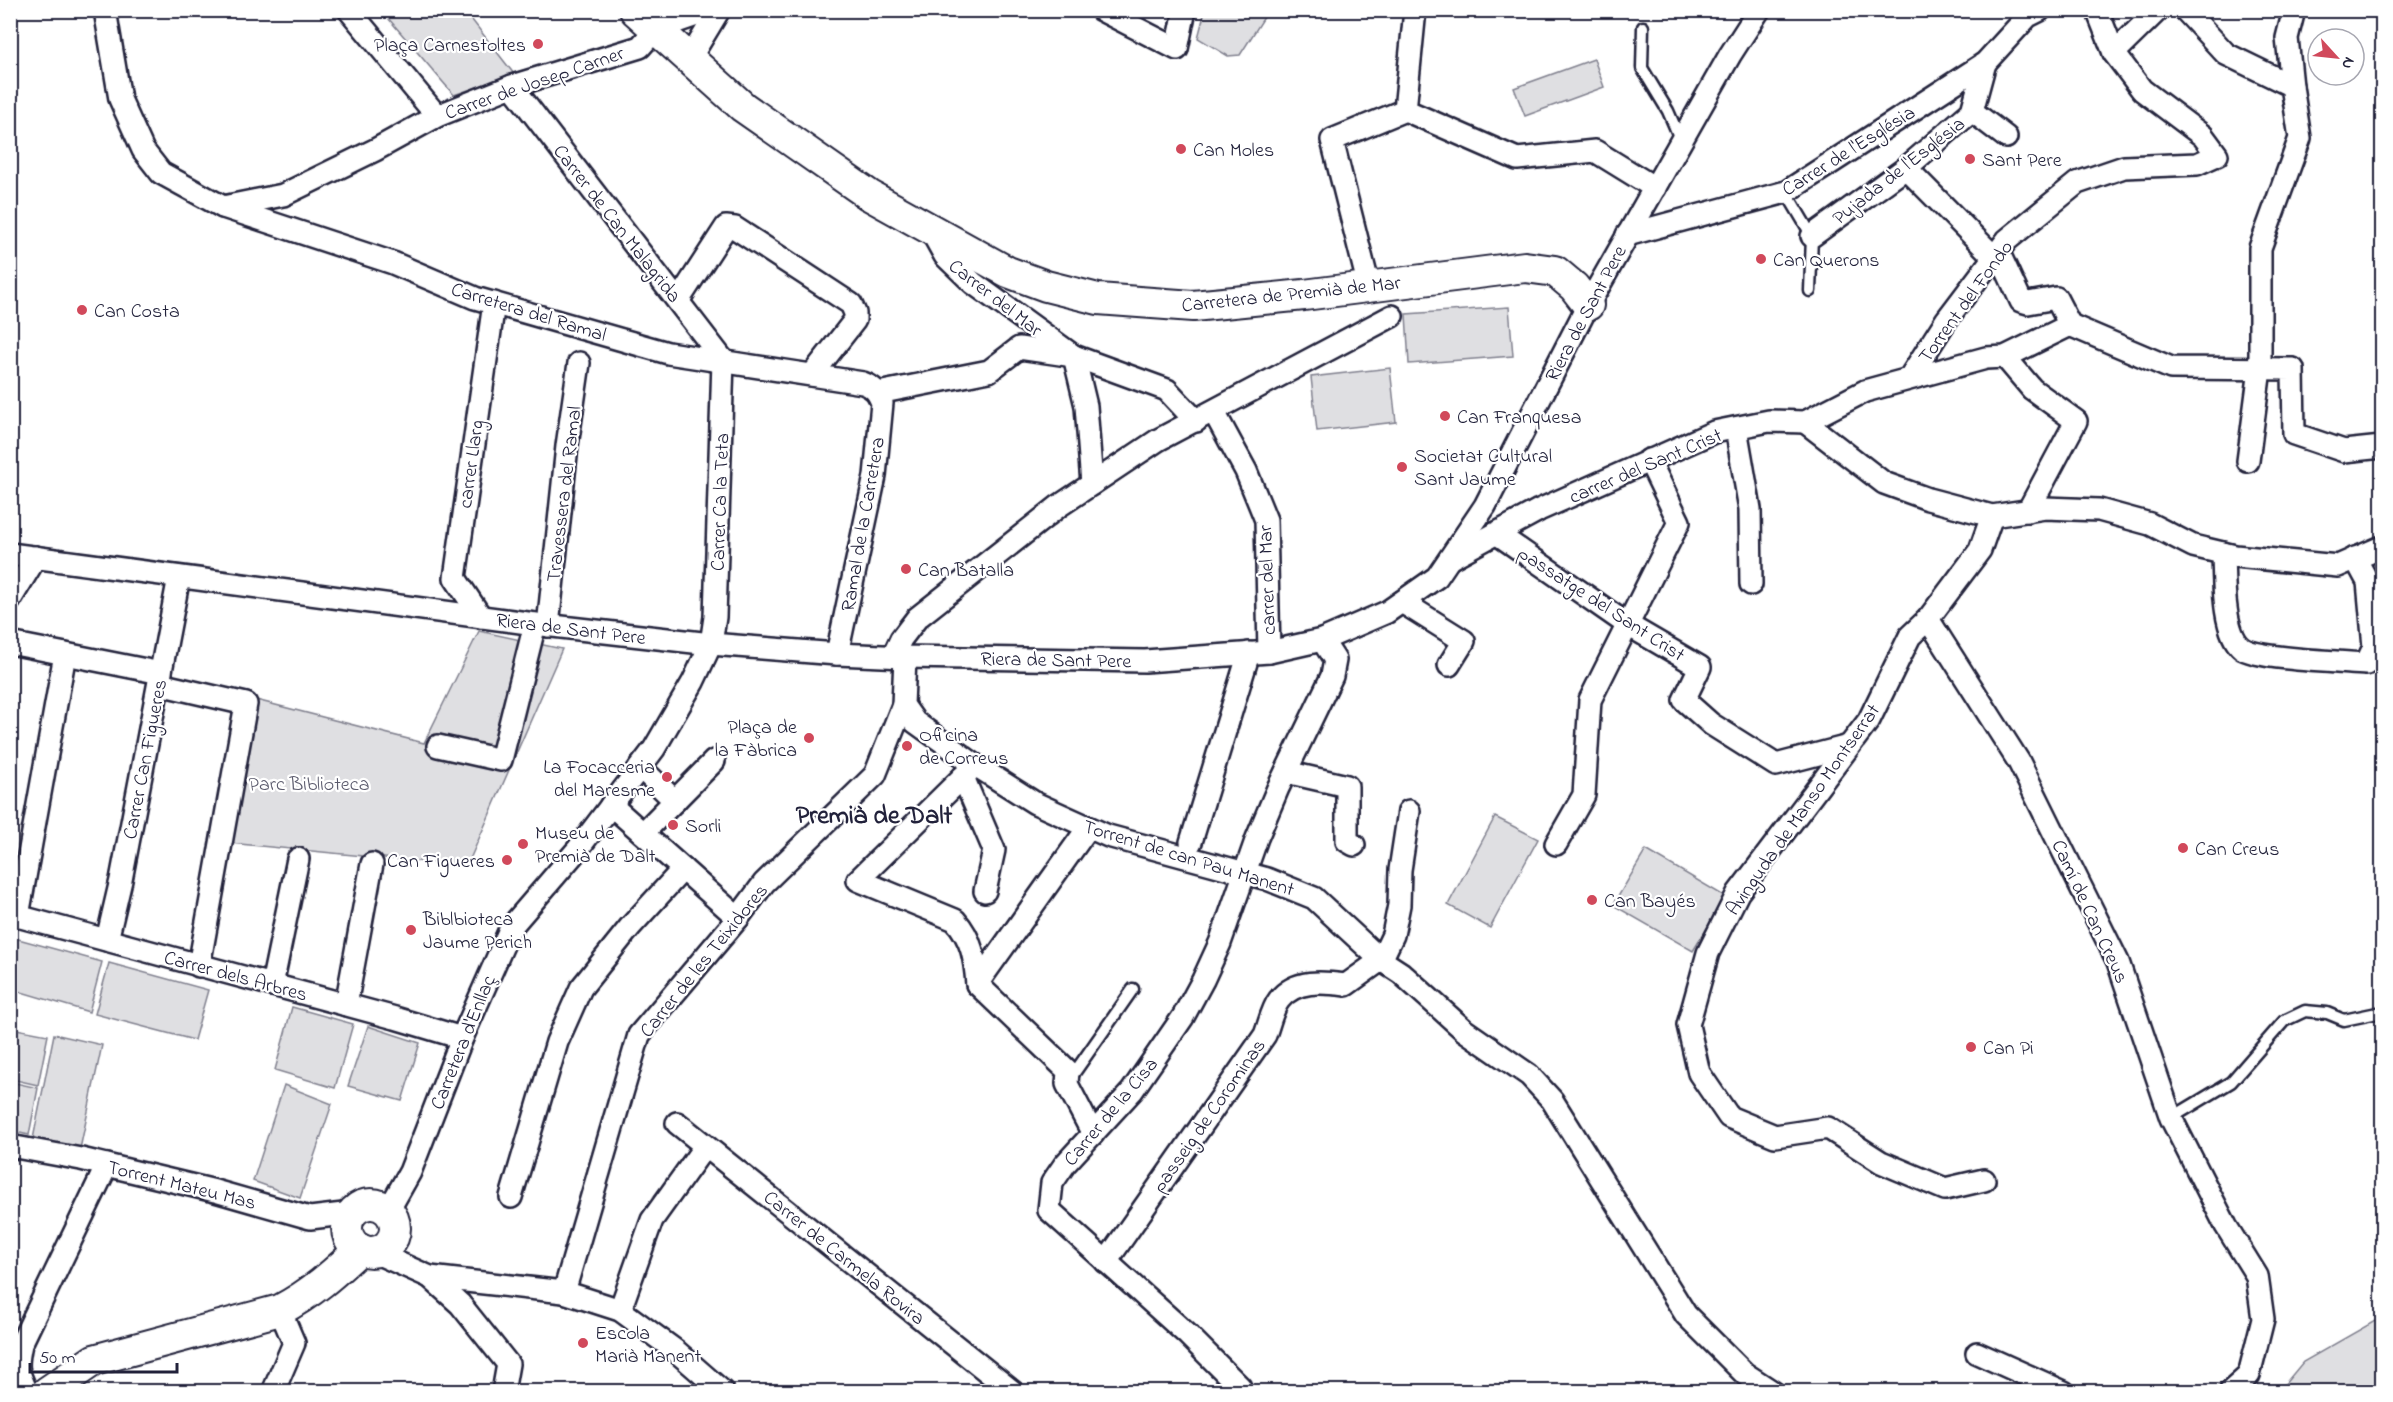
<svg xmlns="http://www.w3.org/2000/svg" width="2393" height="1402" font-family="'Indie Flower',sans-serif">
  <style>
    .green { fill: #dfdfe2; stroke: #80808e; stroke-width: 1.5 }
    .lines { fill: none; stroke-linecap: round; stroke-linejoin: round }
    .lane-casing { stroke: #22223b; stroke-width: 15 }
    .street-casing { stroke: #22223b; stroke-width: 26 }
    .secondary-casing { stroke: #22223b; stroke-width: 34 }
    .lane { stroke: #fff; stroke-width: 10 }
    .street { stroke: #fff; stroke-width: 21 }
    .secondary { stroke: #fff; stroke-width: 30 }
    .poi-dot { fill: #d1495b; stroke: #fff; stroke-width: 2 }
    .labels { text-anchor: middle; stroke-width: 4.5; stroke-linejoin: round; paint-order: stroke }
    .poi-label { font-size: 20px; fill: #22223b; stroke: #fff; text-anchor: start }
    .street-label { font-size: 20px; fill: #22223b; stroke: #fff }
    .park-label { font-size: 20px; fill: #5b5b6d; stroke: #fff }
    .district-label { font-size: 26px; font-weight: bold; fill: #22223b; stroke: #fff }
  </style>
  <rect width="100%" height="100%" fill="#fff"/>
  <filter id="ink" filterUnits="userSpaceOnUse"><feTurbulence type="fractalNoise" baseFrequency=".0167" numOctaves="2"/><feDisplacementMap in="SourceGraphic" scale="12" xChannelSelector="R" yChannelSelector="G"/><feConvolveMatrix kernelMatrix="1 2 1 2 8 2 1 2 1" color-interpolation-filters="sRGB"/></filter>
  <g filter="url(#ink)">
    <!-- green -->
    <g class="green">
      <polygon points="382,11 465,11 514,74 454,95"/>
      <polygon points="1205,11 1205,10 1268,11 1240,55 1228,56 1198,38"/>
      <polygon points="1594,59 1604,87 1525,116 1514,88"/>
      <polygon points="1509,307 1513,356 1409,364 1406,314"/>
      <polygon points="1390,368 1396,422 1317,431 1311,377"/>
      <polygon points="479,631 562,649 467,866 229,843 256,700 424,743"/>
      <polygon points="1495,817 1538,839 1490,928 1448,905"/>
      <polygon points="1646,850 1726,897 1693,951 1613,905"/>
      <polygon points="11,937 102,962 89,1012 11,989"/>
      <polygon points="109,963 208,990 194,1040 95,1014"/>
      <polygon points="292,1007 353,1024 335,1088 275,1070"/>
      <polygon points="368,1026 420,1043 402,1101 348,1086"/>
      <polygon points="11,1028 48,1035 38,1085 11,1079"/>
      <polygon points="54,1034 102,1045 80,1149 33,1139"/>
      <polygon points="11,1082 38,1088 29,1135 11,1131"/>
      <polygon points="284,1085 332,1104 300,1198 253,1181"/>
      <polygon points="2382,1317 2382,1391 2279,1391 2303,1362"/>
    </g>
    <g class="lines">
      <defs>
        <g id="lane">
          <polyline points="1643,27 1642,68 1668,111 1681,141"/>
          <polyline points="1786,192 1812,236 1810,291"/>
          <polyline points="1070,1079 1133,989"/>
          <polyline points="2171,1118 2231,1082 2284,1021 2305,1011 2327,1013 2344,1020 2382,1012"/>
        </g>
        <g id="street">
          <path d="M105,10L120,99L143,150L161,173L223,207L393,263L475,298L668,353L863,383C874,387 878,392 882,403L875,476L837,654"/>
          <polyline points="349,10 437,116"/>
          <polyline points="1101,10 1177,49 1185,10"/>
          <polyline points="2097,10 2114,53"/>
          <polyline points="2185,10 2226,54 2292,86 2300,138 2260,248 2260,369 2248,461"/>
          <polyline points="690,58 719,10"/>
          <polyline points="512,86 723,360"/>
          <polyline points="2292,86 2287,38 2294,10"/>
          <polyline points="1405,110 1517,159 1595,151 1655,188"/>
          <polyline points="1405,110 1415,10"/>
          <polyline points="1972,111 2006,137"/>
          <polyline points="1906,168 1994,257"/>
          <polyline points="223,207 283,195 375,150 437,116 512,86 640,47 656,29 711,10"/>
          <polyline points="930,229 945,256 973,283 1071,354"/>
          <polyline points="1627,235 1786,192 1985,63 2028,16 2040,10"/>
          <polyline points="1812,236 1906,168 1972,111 1985,63"/>
          <polyline points="1998,251 2021,301 2028,303 2056,298 2070,325"/>
          <polyline points="1369,287 1332,140 1405,110"/>
          <polyline points="678,301 726,227 735,228 851,304 855,313 855,320 812,375"/>
          <polyline points="1074,356 1086,406 1092,484"/>
          <polyline points="2005,357 2032,389 2076,421 2028,511"/>
          <polyline points="1910,377 1947,319 2007,240 2077,183 2124,167 2197,164 2217,155 2203,136 2142,90 2114,53 2158,10"/>
          <polyline points="878,393 989,371 1019,348 1074,356 1167,390 1196,421"/>
          <polyline points="1214,412 1246,471 1266,520 1269,652"/>
          <polyline points="1805,422 1884,483 1928,499 1992,516 2045,508 2099,510 2150,524 2193,546 2235,556 2338,566 2382,547"/>
          <polyline points="1736,428 1750,509 1751,584"/>
          <polyline points="1992,516 1980,550 1928,619 2019,762 2118,962 2171,1118 2226,1226 2257,1276 2263,1319 2249,1375 2230,1392"/>
          <polyline points="1496,533 1628,625 1700,667 1684,700 1711,724 1776,765 1849,746"/>
          <path d="M2223,553C2224,576 2222,632 2242,648C2256,659 2343,662 2366,664L2374,647L2368,582L2355,558"/>
          <polyline points="10,554 535,624 711,644 837,654 905,657 1145,661 1269,652 1322,640 1387,612 1437,577 1485,506 1588,305 1730,55 1759,10"/>
          <polyline points="1451,558 1539,510 1714,432 1769,421 1805,422 1865,391 1986,358 2005,357 2070,325 2171,368 2293,369 2294,434 2344,451 2382,447"/>
          <polyline points="10,600 36,557"/>
          <polyline points="1402,602 1464,641 1449,665"/>
          <polyline points="481,617 455,578 494,303"/>
          <polyline points="1928,619 1910,636 1869,720 1738,893 1708,953 1688,1025 1699,1073 1729,1117 1775,1136 1828,1128 1881,1162 1945,1189 1984,1180"/>
          <polyline points="548,626 567,446 579,363"/>
          <polyline points="10,643 161,673"/>
          <polyline points="893,656 901,639 917,618 1059,506 1158,440 1392,316"/>
          <polyline points="905,657 903,705 915,722 975,765 1035,803 1108,836 1267,879 1314,898 1381,960 1401,973 1464,1030 1529,1075 1552,1100 1686,1315 1744,1373 1773,1392"/>
          <polyline points="159,684 246,704 199,966"/>
          <polyline points="438,746 501,760 535,624"/>
          <path d="M975,765L858,880L955,920C972,939 975,959 977,984L1068,1071L1067,1084L1093,1134"/>
          <polyline points="640,767 675,801"/>
          <polyline points="1286,772 1347,786 1347,841 1354,845"/>
          <polyline points="963,777 994,850 985,891"/>
          <polyline points="611,805 738,918"/>
          <polyline points="643,833 714,761"/>
          <polyline points="1191,842 1249,653"/>
          <polyline points="1556,844 1584,795 1590,700 1679,522 1649,460"/>
          <polyline points="10,914 395,1018 462,1038"/>
          <polyline points="18,916 65,654"/>
          <polyline points="107,940 121,880 179,577"/>
          <polyline points="977,984 1088,828"/>
          <polyline points="272,985 298,859"/>
          <polyline points="346,1005 372,864"/>
          <polyline points="677,1123 1013,1392"/>
          <polyline points="10,1146 81,1159 215,1191 310,1218 352,1213"/>
          <polyline points="511,1197 557,1042 581,988 630,927 683,869"/>
          <polyline points="388,1211 410,1172 462,1038 511,927 578,849 654,749 693,682 711,644 715,617 723,360"/>
          <polyline points="374,1252 430,1277 564,1292 620,1310 676,1351 723,1392"/>
          <path d="M1106,1262L1265,1035C1269,1025 1272,1009 1279,1000C1295,979 1323,982 1346,985L1381,960L1393,935L1399,905L1400,870L1409,811"/>
          <polyline points="430,1277 460,1304 508,1364 503,1392"/>
          <polyline points="564,1292 639,1035 738,918 764,883 875,775 903,705"/>
          <polyline points="620,1310 652,1220 705,1146"/>
          <polyline points="1977,1353 2064,1392"/>
          <path d="M27,1392C17,1371 16,1367 21,1344L107,1165"/>
          <polyline points="273,1392 294,1343 280,1310"/>
          <polyline points="1242,1392 1240,1387 1188,1335 1049,1210 1052,1183 1065,1164 1132,1091 1183,1017 1203,980 1220,943 1257,838 1278,788 1332,676 1335,660 1322,640"/>
        </g>
        <g id="secondary">
          <polyline points="635,10 743,107 869,195 1008,272 1046,286 1098,299 1193,306 1304,295 1525,267 1555,271 1574,287 1588,305"/>
          <circle cx="371" cy="1228" r="24"/>
          <path d="M47,1392L94,1360L280,1310C312,1293 333,1274 360,1249"/>
        </g>
      </defs>
      <!-- lane casing -->
      <use href="#lane" class="lane-casing"/>
      <!-- street casing -->
      <use href="#street" class="street-casing"/>
      <!-- secondary casing -->
      <use href="#secondary" class="secondary-casing"/>
      <!-- lane -->
      <use href="#lane" class="lane"/>
      <!-- street -->
      <use href="#street" class="street"/>
      <!-- secondary -->
      <use href="#secondary" class="secondary"/>
    </g>
  </g>
  <!-- markers -->
  <g class="poi-dot">
    <circle cx="538" cy="44" r="6"/>
    <circle cx="1181" cy="149" r="6"/>
    <circle cx="1970" cy="159" r="6"/>
    <circle cx="1761" cy="259" r="6"/>
    <circle cx="82" cy="310" r="6"/>
    <circle cx="1445" cy="416" r="6"/>
    <circle cx="1402" cy="467" r="6"/>
    <circle cx="906" cy="569" r="6"/>
    <circle cx="809" cy="738" r="6"/>
    <circle cx="907" cy="746" r="6"/>
    <circle cx="667" cy="777" r="6"/>
    <circle cx="673" cy="825" r="6"/>
    <circle cx="523" cy="844" r="6"/>
    <circle cx="2183" cy="848" r="6"/>
    <circle cx="507" cy="860" r="6"/>
    <circle cx="1592" cy="900" r="6"/>
    <circle cx="411" cy="930" r="6"/>
    <circle cx="1971" cy="1047" r="6"/>
    <circle cx="583" cy="1343" r="6"/>
  </g>
  <g class="labels">
    <!-- poi labels -->
    <g class="poi-label">
      <text x="526" y="51" text-anchor="end">Plaça Carnestoltes</text>
      <text x="1193" y="156">Can Moles</text>
      <text x="1982" y="166">Sant Pere</text>
      <text x="1773" y="266">Can Querons</text>
      <text x="94" y="317">Can Costa</text>
      <text x="1457" y="423">Can Franquesa</text>
      <text x="1414" y="462">Societat Cultural<tspan x="1414" dy="23">Sant Jaume</tspan></text>
      <text x="918" y="576">Can Batalla</text>
      <text x="797" y="733" text-anchor="end">Plaça de<tspan x="797" dy="23">la Fàbrica</tspan></text>
      <text x="919" y="741">Oficina<tspan x="919" dy="23">de Correus</tspan></text>
      <text x="655" y="773" text-anchor="end">La Focacceria<tspan x="655" dy="23">del Maresme</tspan></text>
      <text x="685" y="832">Sorli</text>
      <text x="535" y="839">Museu de<tspan x="535" dy="23">Premià de Dalt</tspan></text>
      <text x="2195" y="855">Can Creus</text>
      <text x="495" y="867" text-anchor="end">Can Figueres</text>
      <text x="1604" y="907">Can Bayés</text>
      <text x="423" y="925">Biblbioteca<tspan x="423" dy="23">Jaume Perich</tspan></text>
      <text x="1983" y="1054">Can Pi</text>
      <text x="595" y="1339">Escola<tspan x="595" dy="23">Marià Manent</tspan></text>
    </g>
    <!-- street labels -->
    <g class="street-label">
      <text transform="translate(534 82) rotate(-19)" y="7">Carrer de Josep Carner</text>
      <text transform="translate(1848 150) rotate(-32)" y="7">Carrer de l'Església</text>
      <text transform="translate(1898 170) rotate(-38)" y="7">Pujada de l'Església</text>
      <text transform="translate(618 223) rotate(52)" y="7">Carrer de Can Malagrida</text>
      <text transform="translate(1291 293) rotate(-6)" y="7">Carretera de Premià de Mar</text>
      <text transform="translate(996 297) rotate(38)" y="7">Carrer del Mar</text>
      <text transform="translate(1965 301) rotate(-54)" y="7">Torrent del Fondo</text>
      <text transform="translate(529 311) rotate(17)" y="7">Carretera del Ramal</text>
      <text transform="translate(1585 313) rotate(-62)" y="7">Riera de Sant Pere</text>
      <text transform="translate(470 464) rotate(-82)" y="7">carrer Llarg</text>
      <text transform="translate(1645 465) rotate(-23)" y="7">carrer del Sant Crist</text>
      <text transform="translate(563 494) rotate(-83)" y="7">Travessera del Ramal</text>
      <text transform="translate(719 502) rotate(-88)" y="7">Carrer Ca la Teta</text>
      <text transform="translate(862 524) rotate(-80)" y="7">Ramal de la Carretera</text>
      <text transform="translate(1266 580) rotate(-92)" y="7">carrer del Mar</text>
      <text transform="translate(1602 603) rotate(33)" y="7">passatge del Sant Crist</text>
      <text transform="translate(571 628) rotate(7)" y="7">Riera de Sant Pere</text>
      <text transform="translate(1056 659) rotate(1)" y="7">Riera de Sant Pere</text>
      <text transform="translate(144 759) rotate(-79)" y="7">Carrer Can Figueres</text>
      <text transform="translate(1802 809) rotate(-55)" y="7">Avinguda de Manso Montserrat</text>
      <text transform="translate(1189 857) rotate(17)" y="7">Torrent de can Pau Manent</text>
      <text transform="translate(2091 911) rotate(65)" y="7">Camí de Can Creus</text>
      <text transform="translate(703 960) rotate(-51)" y="7">Carrer de les Teixidores</text>
      <text transform="translate(236 975) rotate(15)" y="7">Carrer dels Arbres</text>
      <text transform="translate(462 1042) rotate(-68)" y="7">Carretera d'Enllaç</text>
      <text transform="translate(1110 1111) rotate(-50)" y="7">Carrer de la Cisa</text>
      <text transform="translate(1208 1115) rotate(-55)" y="7">passeig de Corominas</text>
      <text transform="translate(182 1184) rotate(14)" y="7">Torrent Mateu Mas</text>
      <text transform="translate(845 1257) rotate(39)" y="7">Carrer de Carmela Rovira</text>
    </g>
    <!-- park labels -->
    <g class="park-label">
      <text x="309" y="790">Parc Biblioteca</text>
    </g>
    <!-- district labels -->
    <g class="district-label">
      <text x="874" y="823">Premià de Dalt</text>
    </g>
  </g>
  <!-- margin -->
  <rect width="2393" height="1402" fill="none" stroke="#fff" stroke-width="36"/>
  <rect x="18" y="18" width="2357" height="1366" fill="none" stroke="#22223b" stroke-width="2" filter="url(#ink)"/>
  <!-- north arrow -->
  <g transform="translate(2336 57) rotate(117)"><circle r="28" fill="#ffffff" stroke="#a7a7b1" stroke-width="1.5"/>
  <path d="M0-4.5L10 22L0 15L-10 22Z" fill="#d1495b"/>
  <text y="-9" font-size="16" font-weight="bold" text-anchor="middle" fill="#22223b">N</text>
  </g>
  <!-- scale -->
  <path d="M30 1363v9h147v-9" fill="none" stroke="#22223b" stroke-width="3"/>
  <text x="39" y="1363" font-size="18" fill="#22223b" stroke="#ffffff" stroke-width="4.5" paint-order="stroke">50 m</text>
</svg>
